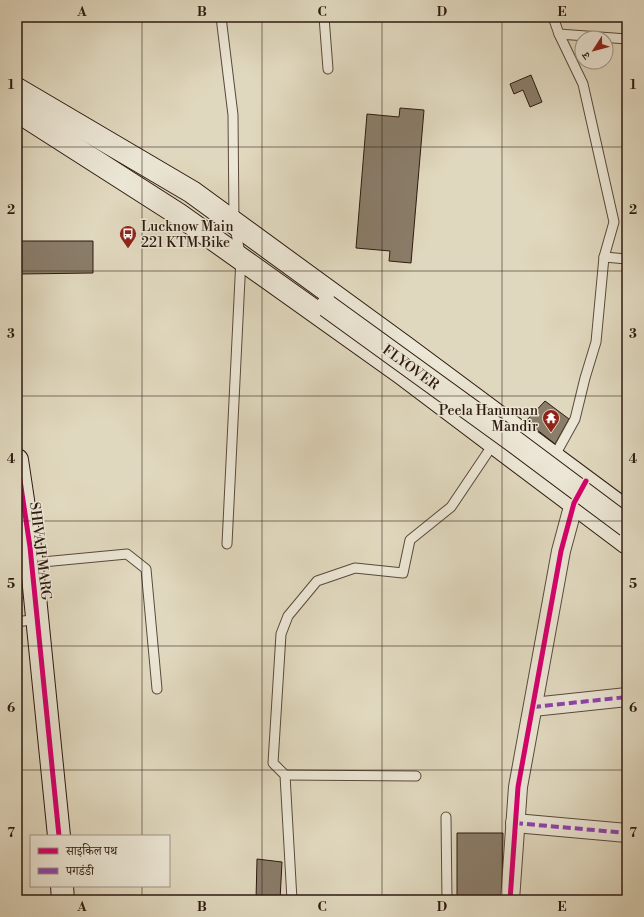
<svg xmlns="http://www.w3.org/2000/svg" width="644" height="917" font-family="'Libre Bodoni','Noto Serif Devanagari',serif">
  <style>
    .building { fill: #8a7d6a; stroke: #2d1a0f }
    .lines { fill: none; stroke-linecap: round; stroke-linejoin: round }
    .lane-casing { stroke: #5a4a3b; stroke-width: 11 }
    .street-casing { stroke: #5a4a3b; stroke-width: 20 }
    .secondary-casing { stroke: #2d1a0f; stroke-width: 24 }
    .lane { stroke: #ebe6d5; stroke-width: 9 }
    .street { stroke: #ebe6d5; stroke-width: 18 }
    .secondary { stroke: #ebe6d5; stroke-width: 22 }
    .secondary-bridge-casing { stroke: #2d1a0f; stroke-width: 24; stroke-linecap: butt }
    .secondary-bridge { stroke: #ebe6d5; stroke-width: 22 }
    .quiet { stroke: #8e44ad; stroke-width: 4; stroke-dasharray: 8 4; stroke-linecap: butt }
    .cycleway-casing { stroke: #ebe6d5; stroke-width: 8 }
    .cycleway { stroke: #d6006c; stroke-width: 5 }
    .grid { fill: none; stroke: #2d1a0f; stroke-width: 1; stroke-opacity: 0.55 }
    .labels { text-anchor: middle; stroke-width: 3; stroke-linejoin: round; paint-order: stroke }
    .poi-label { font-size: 14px; fill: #2d1a0f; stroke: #ebe6d5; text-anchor: start }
    .street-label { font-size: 14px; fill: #2d1a0f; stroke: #ebe6d5 }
    .neatline { fill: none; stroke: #2d1a0f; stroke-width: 1.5 }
    .grid-label { font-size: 13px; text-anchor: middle; font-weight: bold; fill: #2d1a0f }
  </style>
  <rect width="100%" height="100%" fill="#e0d8be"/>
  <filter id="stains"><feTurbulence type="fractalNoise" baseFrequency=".005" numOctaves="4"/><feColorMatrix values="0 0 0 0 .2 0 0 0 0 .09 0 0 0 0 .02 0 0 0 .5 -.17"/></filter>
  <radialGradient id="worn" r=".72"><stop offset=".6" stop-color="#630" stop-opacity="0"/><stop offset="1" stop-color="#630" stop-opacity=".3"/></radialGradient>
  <!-- building -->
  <g class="building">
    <polygon points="531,75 542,102 530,107 523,90 514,94 510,84"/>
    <polygon points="400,108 424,110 411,263 389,261 390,251 356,248 367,114 399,117"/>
    <polygon points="19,241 93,241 93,273 20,274"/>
    <polygon points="545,401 569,419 555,444 526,421"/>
    <polygon points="457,833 503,833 502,900 457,900"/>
    <polygon points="257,859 282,862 280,900 256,900"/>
  </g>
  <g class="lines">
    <defs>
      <g id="lane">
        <polyline points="221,17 233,115 234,223 241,258 227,544"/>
        <polyline points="324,17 328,69"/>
        <polyline points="553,17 559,34 583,84 614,222 604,257 596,342 585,378 575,419 554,457"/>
        <polyline points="559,34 627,39"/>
        <polyline points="604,257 627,259"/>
        <polyline points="32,563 127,554 146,569 157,689"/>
        <polyline points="17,622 37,619"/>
        <polyline points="285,775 416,776"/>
        <polyline points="446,817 447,900"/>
        <polyline points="292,900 285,775 273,763 281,634 288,616 317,581 355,568 403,573 410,540 451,507 494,443"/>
      </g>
      <g id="street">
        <polyline points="533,707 627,697"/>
        <polyline points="515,823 627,833"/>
        <polyline points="510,900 518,787 561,551 574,503 580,492"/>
      </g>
      <g id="secondary">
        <polyline points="17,89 192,192 406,348 627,512"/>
        <polyline points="17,111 178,214 400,372 627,543"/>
        <polyline points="17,460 30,547 59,836"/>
        <polyline points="62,886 63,900"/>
      </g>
    </defs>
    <!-- lane casing -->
    <use href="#lane" class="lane-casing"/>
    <!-- street casing -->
    <use href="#street" class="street-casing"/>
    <!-- secondary casing -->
    <use href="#secondary" class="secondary-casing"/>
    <!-- lane -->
    <use href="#lane" class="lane"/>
    <!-- street -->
    <use href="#street" class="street"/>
    <!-- secondary -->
    <use href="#secondary" class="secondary"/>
    <defs>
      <polyline id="secondary-bridge" points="327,306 512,440 627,526"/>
    </defs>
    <!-- secondary-bridge casing -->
    <use href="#secondary-bridge" class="secondary-bridge-casing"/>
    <!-- secondary-bridge -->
    <use href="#secondary-bridge" class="secondary-bridge"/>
    <!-- quiet -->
    <g class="quiet">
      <polyline points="533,707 627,697"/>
      <polyline points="515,823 627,833"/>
    </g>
    <defs>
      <g id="cycleway">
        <polyline points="17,460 30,547 59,836"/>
        <polyline points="510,900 518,787 561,551 574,503 586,481"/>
      </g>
    </defs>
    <!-- cycleway casing -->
    <use href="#cycleway" class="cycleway-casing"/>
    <!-- cycleway -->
    <use href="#cycleway" class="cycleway"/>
  </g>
  <!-- grid -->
  <path class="grid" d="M142,17V836M262,17V900M382,17V900M502,17V900M17,147H627M17,271H627M17,396H627M17,521H627M17,646H627M17,770H627M142,886V900"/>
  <!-- icons -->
  <defs>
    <symbol id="bus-pin" viewBox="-11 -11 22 30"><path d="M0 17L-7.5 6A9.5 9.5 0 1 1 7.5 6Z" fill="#8f2418" stroke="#ebe6d5"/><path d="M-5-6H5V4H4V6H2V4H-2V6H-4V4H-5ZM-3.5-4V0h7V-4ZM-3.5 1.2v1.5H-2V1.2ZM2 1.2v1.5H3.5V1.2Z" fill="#fff"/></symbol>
    <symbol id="temple-pin" viewBox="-11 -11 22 30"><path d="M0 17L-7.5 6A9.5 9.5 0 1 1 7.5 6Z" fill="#8f2418" stroke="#ebe6d5"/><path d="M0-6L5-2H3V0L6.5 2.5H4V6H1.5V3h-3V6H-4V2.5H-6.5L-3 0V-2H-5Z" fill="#fff"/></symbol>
  </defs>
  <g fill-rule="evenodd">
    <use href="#bus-pin" x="118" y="224" width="20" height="27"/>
    <use href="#temple-pin" x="541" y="408" width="20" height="27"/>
  </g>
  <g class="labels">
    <!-- poi labels -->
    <g class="poi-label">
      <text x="141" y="231">Lucknow Main<tspan x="141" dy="16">221 KTM Bike</tspan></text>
      <text x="538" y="415" text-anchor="end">Peela Hanuman<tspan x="538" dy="16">Mandir</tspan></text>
    </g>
    <!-- street labels -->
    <g class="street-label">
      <text transform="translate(411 367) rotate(36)" y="5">FLYOVER</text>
      <text transform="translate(41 551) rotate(83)" y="5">SHIVAJI MARG</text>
    </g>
  </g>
  <!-- margin -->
  <rect width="644" height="917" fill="none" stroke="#e0d8be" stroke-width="44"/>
  <!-- legend -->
  <rect x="30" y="835" width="140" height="52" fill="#ebe6d5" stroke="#9f9486"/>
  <rect x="38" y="848" width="20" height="6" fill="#d6006c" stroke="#9f9486"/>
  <text x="66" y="855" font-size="12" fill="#2d1a0f">साइकिल पथ</text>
  <rect x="38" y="868" width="20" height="6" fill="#8e44ad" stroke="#9f9486"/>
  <text x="66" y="875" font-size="12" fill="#2d1a0f">पगडंडी</text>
  <!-- north arrow -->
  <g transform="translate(594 50) rotate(234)"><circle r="19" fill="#ebe6d5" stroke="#9f9486"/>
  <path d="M0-3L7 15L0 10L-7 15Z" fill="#8f2418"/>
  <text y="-6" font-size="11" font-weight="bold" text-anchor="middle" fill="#2d1a0f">उ</text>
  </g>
  <rect x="22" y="22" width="600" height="873" class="neatline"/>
  <g class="grid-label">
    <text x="82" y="16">A</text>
    <text x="202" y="16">B</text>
    <text x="322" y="16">C</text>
    <text x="442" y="16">D</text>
    <text x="562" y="16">E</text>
    <text x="11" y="89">1</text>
    <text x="633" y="89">1</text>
    <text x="11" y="214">2</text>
    <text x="633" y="214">2</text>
    <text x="11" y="338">3</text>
    <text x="633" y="338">3</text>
    <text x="11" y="463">4</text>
    <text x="633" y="463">4</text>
    <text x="11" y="588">5</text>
    <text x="633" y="588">5</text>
    <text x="11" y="712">6</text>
    <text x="633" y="712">6</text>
    <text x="11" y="837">7</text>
    <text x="633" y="837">7</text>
    <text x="82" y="911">A</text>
    <text x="202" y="911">B</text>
    <text x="322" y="911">C</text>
    <text x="442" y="911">D</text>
    <text x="562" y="911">E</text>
  </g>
  <rect width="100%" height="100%" filter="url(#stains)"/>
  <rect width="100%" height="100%" fill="url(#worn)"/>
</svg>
